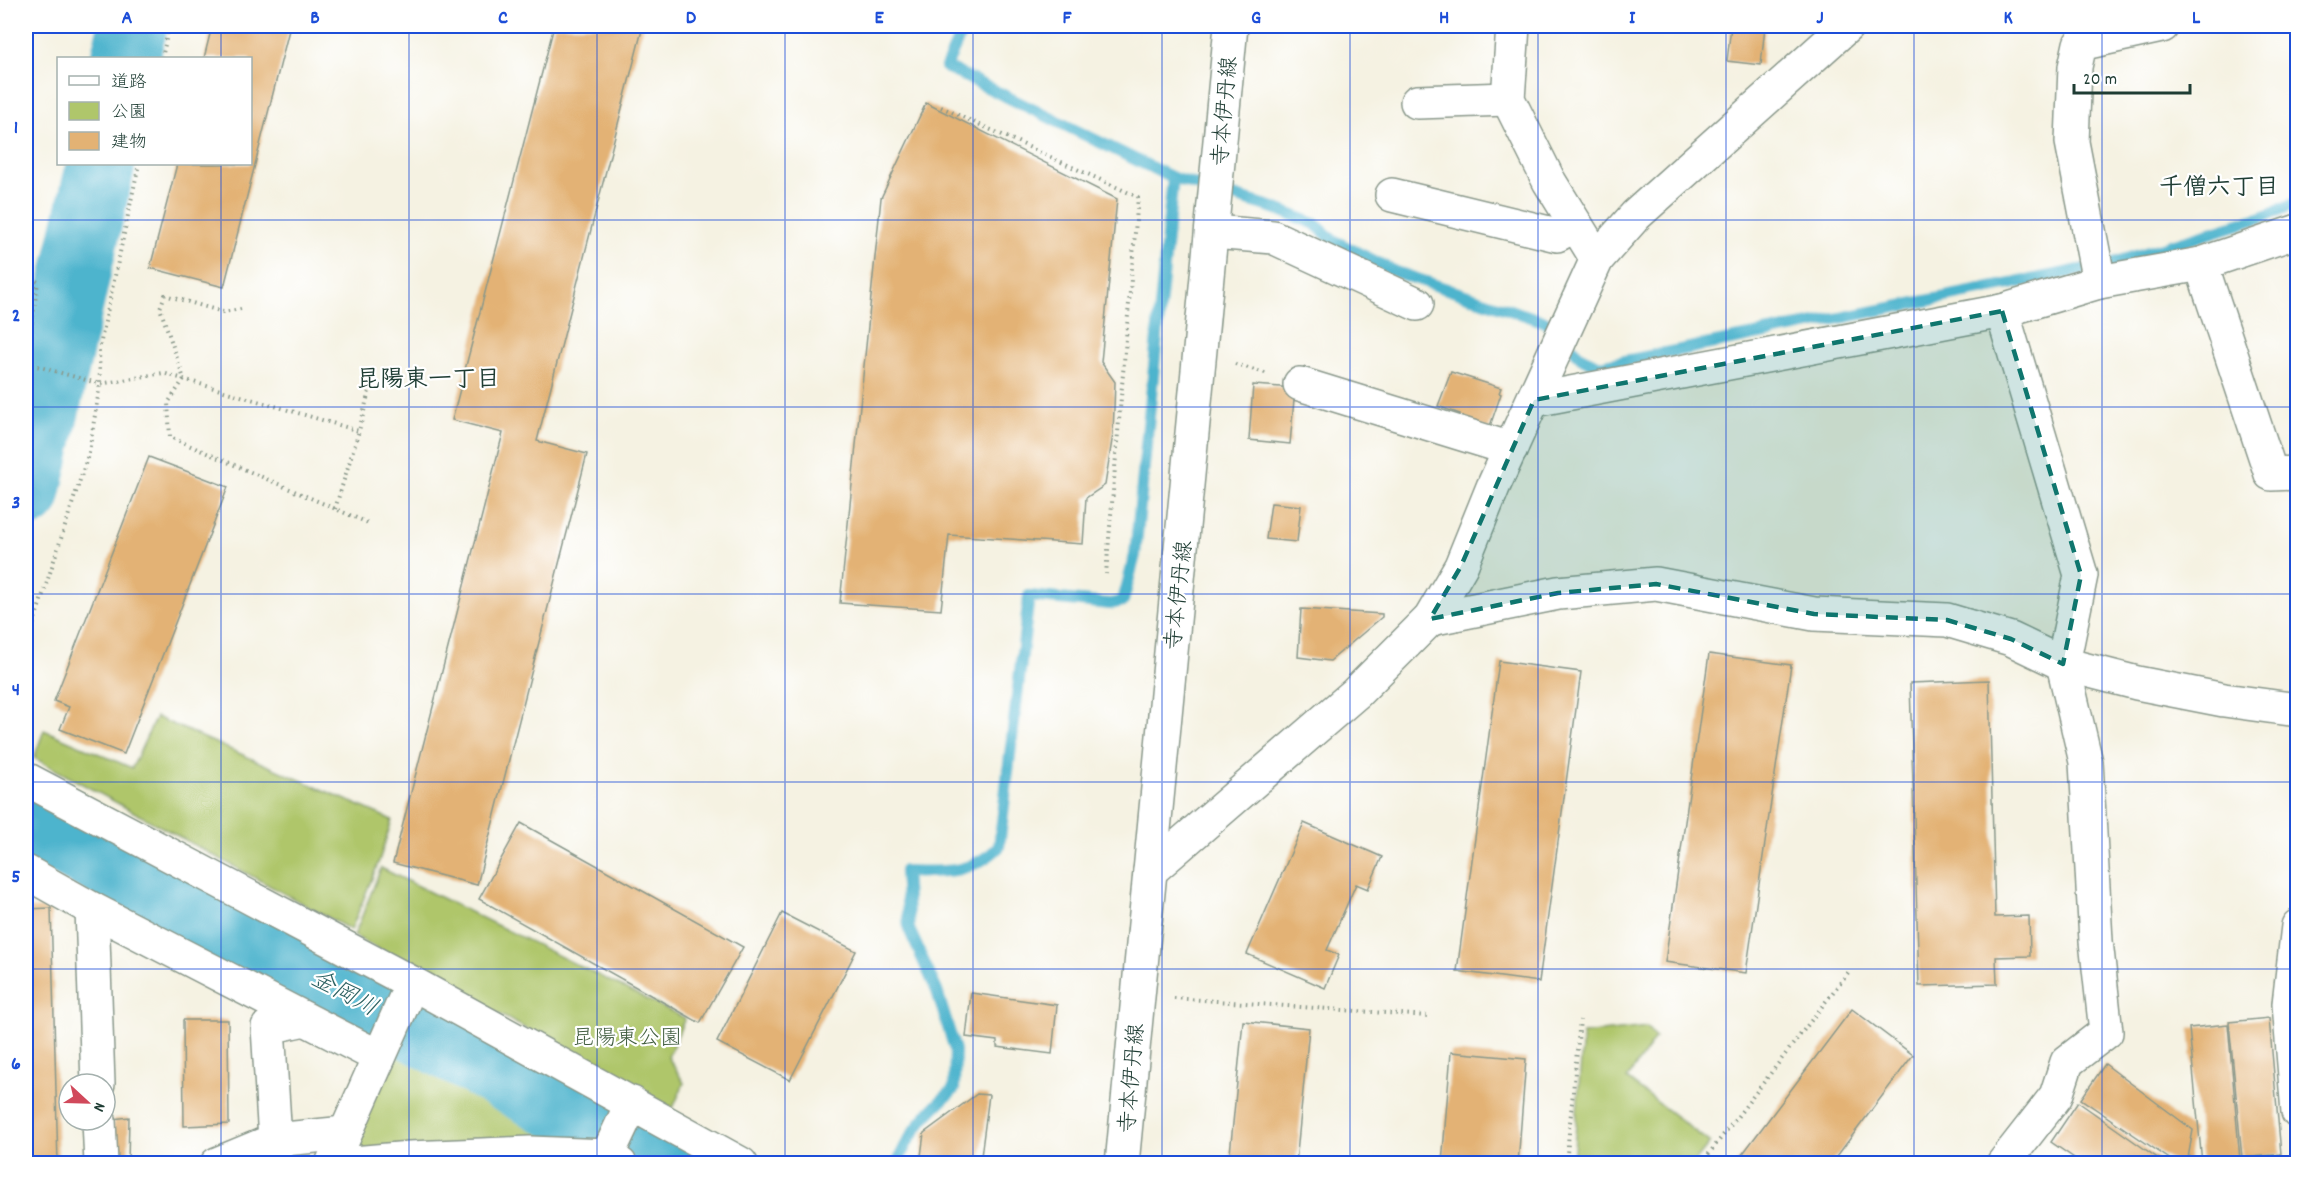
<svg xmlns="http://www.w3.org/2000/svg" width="2323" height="1189" font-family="Dekko,'Klee One',sans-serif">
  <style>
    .green { fill: #afc66b; stroke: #678250; stroke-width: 1.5 }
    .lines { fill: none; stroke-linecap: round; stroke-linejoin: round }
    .stream { stroke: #4eb4cd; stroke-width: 12 }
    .river { stroke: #4eb4cd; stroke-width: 69 }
    .building { fill: #e3b274 }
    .minor-casing { stroke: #8a988b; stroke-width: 36 }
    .major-casing { stroke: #8a988b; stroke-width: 36 }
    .path { stroke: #8a988b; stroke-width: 4; stroke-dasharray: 1.5 4.5; stroke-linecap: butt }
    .minor { stroke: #fff; stroke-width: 33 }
    .major { stroke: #fff; stroke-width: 33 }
    .marked { fill: #0f766e; fill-opacity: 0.2; stroke: #0f766e; stroke-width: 4.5; stroke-dasharray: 12 8; stroke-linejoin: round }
    .grid { fill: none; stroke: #1d4ed8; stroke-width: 1.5; stroke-opacity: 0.55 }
    .labels { text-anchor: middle; stroke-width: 4.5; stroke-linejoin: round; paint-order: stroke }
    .street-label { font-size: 22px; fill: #1f3d34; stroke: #fff }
    .park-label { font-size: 22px; fill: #435f42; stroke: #fff }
    .neighbourhood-label { font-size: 24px; font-weight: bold; fill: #1f3d34; stroke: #fff }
    .water-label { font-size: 24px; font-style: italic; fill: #2d6162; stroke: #fff }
    .neatline { fill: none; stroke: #1d4ed8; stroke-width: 2 }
    .grid-label { font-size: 20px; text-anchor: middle; font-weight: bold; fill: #1d4ed8 }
  </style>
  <rect width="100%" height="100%" fill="#fff"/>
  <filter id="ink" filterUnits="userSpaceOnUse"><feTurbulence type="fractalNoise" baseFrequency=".0167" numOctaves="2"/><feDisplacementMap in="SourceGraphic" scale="12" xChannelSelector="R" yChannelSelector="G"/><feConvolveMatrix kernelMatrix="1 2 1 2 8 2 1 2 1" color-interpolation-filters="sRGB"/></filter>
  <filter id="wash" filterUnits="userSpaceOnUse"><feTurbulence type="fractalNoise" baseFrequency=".008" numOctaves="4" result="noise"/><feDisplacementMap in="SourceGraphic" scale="24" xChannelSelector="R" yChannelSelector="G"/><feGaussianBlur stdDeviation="1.35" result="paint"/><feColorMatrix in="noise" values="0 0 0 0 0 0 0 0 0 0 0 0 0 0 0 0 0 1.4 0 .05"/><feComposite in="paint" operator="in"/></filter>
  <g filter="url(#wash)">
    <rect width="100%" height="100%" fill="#f5f2e2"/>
    <!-- green -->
    <g class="green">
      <polygon points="156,717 392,820 379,861 351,930 34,758 44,730 132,768"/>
      <polygon points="381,868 685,1018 668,1057 684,1083 673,1108 354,936"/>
      <polygon points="1647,1027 1655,1038 1627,1079 1710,1143 1694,1163 1573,1163 1583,1034"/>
      <polygon points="393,1047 574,1143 348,1159"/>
    </g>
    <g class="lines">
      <!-- stream -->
      <g class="stream">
        <polyline points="964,26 946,67 1173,178 1274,208 1315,224 1333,240 1396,272 1546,322 1582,358 1600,366 2110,264 2262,217 2298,202"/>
        <path d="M897,1164C910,1131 928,1112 954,1089L955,1050L937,991L909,929L905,871C942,872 970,875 999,847L1029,596L1110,604L1123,601L1135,555L1173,178"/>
      </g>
      <!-- river -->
      <g class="river">
        <polyline points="125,58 133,26"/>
        <polyline points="26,494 101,164"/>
        <polyline points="26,821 219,925 354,994 665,1164"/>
      </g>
    </g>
    <g id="blocks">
      <!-- building -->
      <g class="building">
        <polygon points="212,26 290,26 224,287 150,268 177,164 250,164 250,58 204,58"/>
        <polygon points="554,26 643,26 537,441 587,454 477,885 393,863 503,433 452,420"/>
        <polygon points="1731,26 1765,26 1761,65 1727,61"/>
        <polygon points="926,103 1117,199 1101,362 1115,382 1113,434 1105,485 1086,498 1083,544 949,535 941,610 840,603 881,198"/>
        <polygon points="1451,372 1501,388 1499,393 1501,394 1489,429 1458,418 1460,414 1438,406"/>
        <polygon points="1253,385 1295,388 1290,444 1249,440"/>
        <polygon points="149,457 228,487 124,754 60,729 69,707 54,701"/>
        <polygon points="1271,503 1301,506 1297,542 1266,539"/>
        <polygon points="1301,609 1382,614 1382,617 1330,661 1298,657"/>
        <polygon points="1709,654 1791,665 1746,973 1665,962"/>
        <polygon points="1499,661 1581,672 1539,982 1457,971"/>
        <polygon points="1989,680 1995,917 2029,916 2030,956 1996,957 1997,984 1919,986 1910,683"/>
        <polygon points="521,823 743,947 700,1023 479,899"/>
        <polygon points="1304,823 1382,857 1368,889 1356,884 1327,950 1339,955 1325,988 1247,954"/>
        <polygon points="51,908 58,1164 26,1164 26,909"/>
        <polygon points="782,913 856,951 790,1080 717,1042"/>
        <polygon points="971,993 1057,1005 1052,1054 997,1047 997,1041 966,1037"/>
        <polygon points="1852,1009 1913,1055 1831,1164 1735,1164"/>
        <polygon points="2269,1018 2281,1154 2242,1158 2229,1022"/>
        <polygon points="183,1020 228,1020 229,1124 184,1126"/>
        <polygon points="1243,1021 1309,1028 1296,1164 1229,1164"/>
        <polygon points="2228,1024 2240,1160 2202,1163 2189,1028"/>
        <polygon points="1451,1052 1526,1059 1518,1164 1442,1164"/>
        <polygon points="2105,1064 2193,1130 2187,1164 2177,1164 2081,1099"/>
        <polygon points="977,1094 989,1095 980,1164 920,1164 924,1133"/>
        <polygon points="2078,1102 2166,1164 2083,1164 2051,1142"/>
        <polygon points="129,1117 128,1164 116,1164 113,1119"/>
      </g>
    </g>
  </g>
  <g filter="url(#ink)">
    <use href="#blocks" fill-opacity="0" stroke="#8a988b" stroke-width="1.5"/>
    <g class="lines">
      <defs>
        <g id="minor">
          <polyline points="1513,26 1508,99 1549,181 1597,259"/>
          <polyline points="1417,102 1508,99"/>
          <polyline points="1392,195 1557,235 1576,225"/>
          <polyline points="1213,232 1273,237 1417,304"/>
          <polyline points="2201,264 2271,474 2298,473"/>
          <polyline points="2099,282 2072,142 2075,67 2080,44 2162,26"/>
          <polyline points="2002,311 2081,575 2063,664 2086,762 2096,941 2106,1032 2067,1062 2056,1096 2003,1164"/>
          <polyline points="1300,384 1511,449"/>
          <polyline points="1534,400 2002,311 2099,282 2201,264 2298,231"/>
          <polyline points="1430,619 1558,593 1656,584 1814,614 1947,620 2011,639 2063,664 2137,683 2224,700 2298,710"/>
          <polyline points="26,779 412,983 741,1164"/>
          <polyline points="1150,871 1356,693 1430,619 1461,566 1493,487 1597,259 1636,215 1847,26"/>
          <polyline points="26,872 92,909 379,1057"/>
          <polyline points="92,909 98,1084"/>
          <polyline points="2298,926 2289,1004 2298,1112"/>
          <polyline points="99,1120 101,1164"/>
          <polyline points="275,1140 345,1133"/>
          <polyline points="607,1156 632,1103"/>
          <polyline points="217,1164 275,1140 268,1027 305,1019"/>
          <polyline points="332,1164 412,983"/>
          <polyline points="343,1164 410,1158 530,1153 607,1156 620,1164"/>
        </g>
        <polyline id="major" points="1122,1164 1231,26"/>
      </defs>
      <!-- minor casing -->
      <use href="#minor" class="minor-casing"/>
      <!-- major casing -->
      <use href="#major" class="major-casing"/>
      <!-- path -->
      <g class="path">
        <polyline points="162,58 169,26"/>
        <polyline points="941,107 1138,197 1106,574"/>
        <polyline points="26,275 38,282 26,362"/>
        <polyline points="241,309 223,312 165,295 160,308 184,379 168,403 170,437 368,523"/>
        <polyline points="26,363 100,384 163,373 359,431 372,379"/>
        <polyline points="1235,364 1268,374"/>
        <polyline points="335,509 359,431"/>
        <polyline points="26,647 89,452 100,384 99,350 139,164"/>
        <polyline points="1174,998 1428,1016"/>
        <polyline points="1566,1164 1580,1020"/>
        <polyline points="1701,1164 1850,970"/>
      </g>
      <!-- minor -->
      <use href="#minor" class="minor"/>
      <!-- major -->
      <use href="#major" class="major"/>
    </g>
  </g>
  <!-- marked area -->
  <path class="marked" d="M2002,311L2081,575L2063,664L2011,639L1947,620L1814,614L1656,584L1558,593L1430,619L1461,566L1534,400Z"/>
  <!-- grid -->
  <path class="grid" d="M221,26V58M409,26V1164M597,26V1164M785,26V1164M973,26V1164M1162,26V1164M1350,26V1164M1538,26V1164M1726,26V1164M1914,26V1164M2102,26V1164M221,164V1164M26,220H2298M26,407H2298M26,594H2298M26,782H2298M26,969H2298"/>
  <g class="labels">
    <!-- street labels -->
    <g class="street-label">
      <text transform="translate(1223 111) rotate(-85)" y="8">寺本伊丹線</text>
      <text transform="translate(1177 595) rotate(-84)" y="8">寺本伊丹線</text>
      <text transform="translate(1130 1078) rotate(-85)" y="8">寺本伊丹線</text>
    </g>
    <!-- park labels -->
    <g class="park-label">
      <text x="627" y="1044">昆陽東公園</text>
    </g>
    <!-- neighbourhood labels -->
    <g class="neighbourhood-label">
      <text x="2219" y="194">千僧六丁目</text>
      <text x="428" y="386">昆陽東一丁目</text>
    </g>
    <!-- water labels -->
    <g class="water-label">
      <text transform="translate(345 992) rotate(28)" y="8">金岡川</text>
    </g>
  </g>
  <!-- margin -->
  <rect width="2323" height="1189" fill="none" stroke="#fff" stroke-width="66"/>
  <!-- legend -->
  <rect x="57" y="57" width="195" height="108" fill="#ffffff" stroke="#a5b1ae" stroke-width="1.5"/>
  <rect x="69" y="76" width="30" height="9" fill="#ffffff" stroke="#a5b1ae" stroke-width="1.5"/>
  <text x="111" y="87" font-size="18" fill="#1f3d34">道路</text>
  <rect x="69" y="102" width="30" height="18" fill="#afc66b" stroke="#a5b1ae" stroke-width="1.5"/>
  <text x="111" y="117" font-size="18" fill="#1f3d34">公園</text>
  <rect x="69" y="132" width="30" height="18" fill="#e3b274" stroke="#a5b1ae" stroke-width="1.5"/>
  <text x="111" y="147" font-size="18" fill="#1f3d34">建物</text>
  <!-- north arrow -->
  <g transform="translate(87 1102) rotate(112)"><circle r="28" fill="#ffffff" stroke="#a5b1ae" stroke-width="1.5"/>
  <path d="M0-4.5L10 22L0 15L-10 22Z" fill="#d1495b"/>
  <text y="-9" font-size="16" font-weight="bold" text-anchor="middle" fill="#1f3d34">N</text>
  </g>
  <!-- scale -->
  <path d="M2074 84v9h116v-9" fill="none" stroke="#1f3d34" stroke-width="3"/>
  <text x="2083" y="84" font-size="18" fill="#1f3d34" stroke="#ffffff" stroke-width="4.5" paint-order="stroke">20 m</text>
  <rect x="33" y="33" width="2257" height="1123" class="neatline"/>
  <g class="grid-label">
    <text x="127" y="23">A</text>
    <text x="315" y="23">B</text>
    <text x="503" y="23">C</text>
    <text x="691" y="23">D</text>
    <text x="879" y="23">E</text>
    <text x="1067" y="23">F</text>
    <text x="1256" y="23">G</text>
    <text x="1444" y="23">H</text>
    <text x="1632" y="23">I</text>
    <text x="1820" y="23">J</text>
    <text x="2008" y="23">K</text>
    <text x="2196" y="23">L</text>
    <text x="16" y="133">1</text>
    <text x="16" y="321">2</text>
    <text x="16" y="508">3</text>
    <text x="16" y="695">4</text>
    <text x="16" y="882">5</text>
    <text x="16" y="1069">6</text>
  </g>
</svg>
